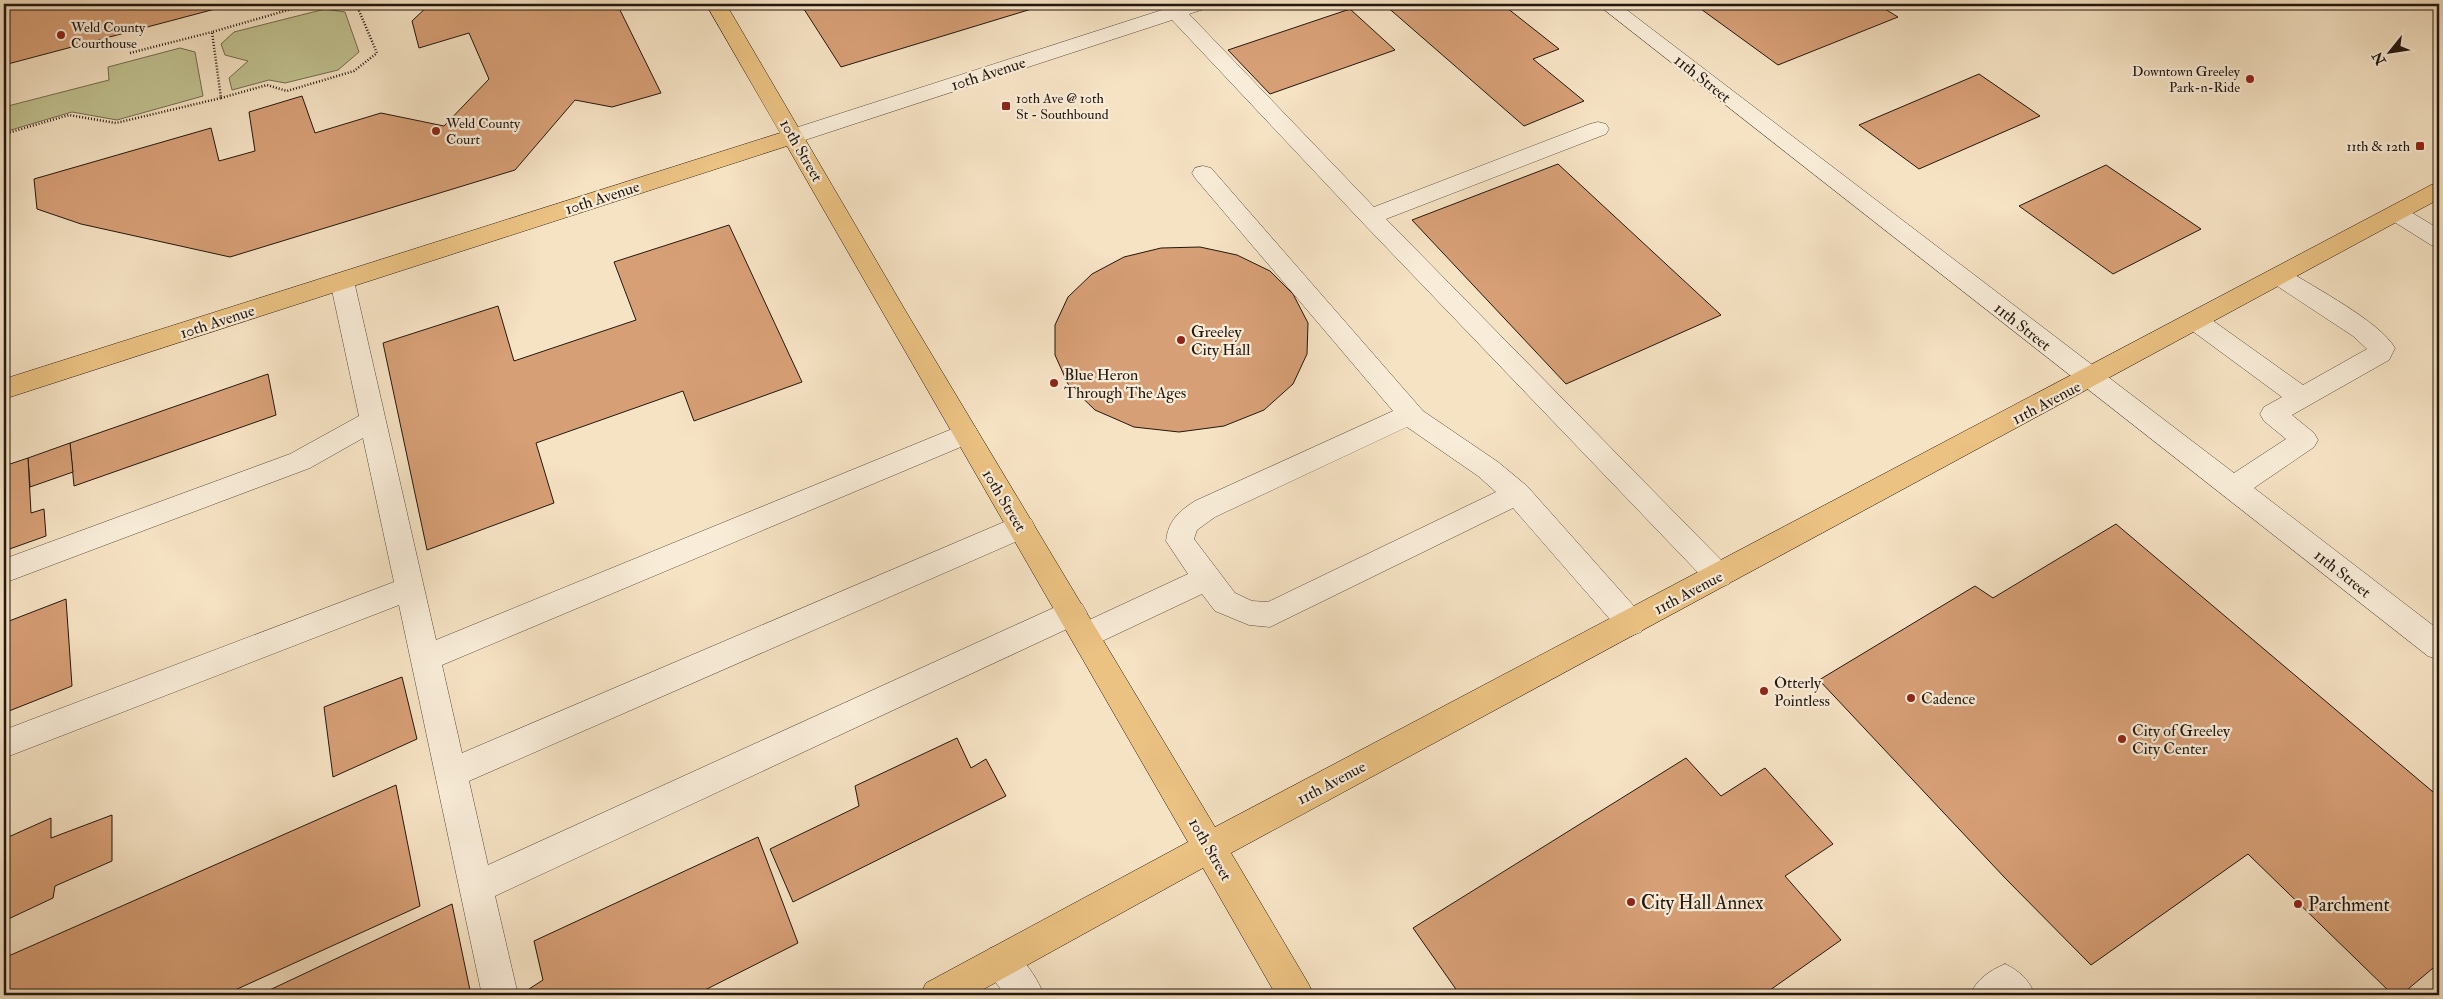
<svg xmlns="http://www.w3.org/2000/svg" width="2443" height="999" font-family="'IM FELL Double Pica',serif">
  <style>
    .green { fill: #c1c291; stroke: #726c50 }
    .building { fill: #d79f76; stroke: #22170f }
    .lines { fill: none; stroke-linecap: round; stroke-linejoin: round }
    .minor-casing { stroke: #574a3c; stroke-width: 1 }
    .major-casing { stroke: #22170f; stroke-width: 1 }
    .path { stroke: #22170f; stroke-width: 2.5; stroke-dasharray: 1 2; stroke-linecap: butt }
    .minor { fill: #f9edd9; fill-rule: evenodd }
    .major { fill: #ebc282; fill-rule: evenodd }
    .poi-dot { fill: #8f2418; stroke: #f9edd9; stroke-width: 2 }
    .labels { text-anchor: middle; stroke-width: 4.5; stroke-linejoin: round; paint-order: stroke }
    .far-poi-label { font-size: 14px; fill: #22170f; stroke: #f9edd9; text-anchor: start }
    .street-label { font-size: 16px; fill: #22170f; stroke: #f9edd9 }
    .poi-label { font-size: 16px; fill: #22170f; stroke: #f9edd9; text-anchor: start }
    .near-poi-label { font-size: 19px; fill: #22170f; stroke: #f9edd9; text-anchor: start }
  </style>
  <rect width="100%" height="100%" fill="#f6e3c4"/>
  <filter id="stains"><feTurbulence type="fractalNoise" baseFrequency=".004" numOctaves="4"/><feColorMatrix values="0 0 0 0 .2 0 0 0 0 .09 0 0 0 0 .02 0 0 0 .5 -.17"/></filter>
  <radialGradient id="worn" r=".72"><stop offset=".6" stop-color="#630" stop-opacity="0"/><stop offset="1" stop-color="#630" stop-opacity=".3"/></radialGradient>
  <!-- green -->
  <g class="green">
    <polygon points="325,9 345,12 359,52 338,70 285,83 269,80 232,90 229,78 248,61 225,55 221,44 234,32"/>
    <polygon points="180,48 195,52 203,96 117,120 72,112 4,132 4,107 109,80 108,67"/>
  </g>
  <!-- building -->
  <g class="building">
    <polygon points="4,4 234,4 4,65"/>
    <polygon points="430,4 617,4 661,93 612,107 575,100 515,170 230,257 81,224 37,209 34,179 211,128 219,161 255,151 249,112 302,96 315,133 381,113 444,126 489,79 469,33 419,48 412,21"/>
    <polygon points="809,4 1048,4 841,67 802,6"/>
    <polygon points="1390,4 1502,4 1559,49 1533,59 1584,101 1524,126 1385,5"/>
    <polygon points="1694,4 1877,4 1898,17 1778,65"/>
    <polygon points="1350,9 1395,50 1270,94 1228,50"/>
    <polygon points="1979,74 2040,116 1919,169 1859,125"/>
    <polygon points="1558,164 1721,315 1566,384 1412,220"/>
    <polygon points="2106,165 2201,229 2113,274 2019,206"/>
    <polygon points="729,225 802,382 694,421 683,391 536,443 554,503 427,550 383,343 498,306 514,361 636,320 614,262"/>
    <polygon points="1200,247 1237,255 1270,271 1293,294 1308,323 1307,354 1293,384 1264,410 1224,426 1179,432 1134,427 1095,410 1068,384 1055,355 1055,325 1068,297 1092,274 1124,257 1161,248"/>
    <polygon points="268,374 276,415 74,486 70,443"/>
    <polygon points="70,443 73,472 30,487 28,458"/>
    <polygon points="28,458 31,513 44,509 46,536 4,551 4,466"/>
    <polygon points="2116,524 2439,797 2439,963 2401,995 2393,995 2248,854 2091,965 2005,878 1819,680 1975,586 1993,598"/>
    <polygon points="66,599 72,686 4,713 4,623"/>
    <polygon points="402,677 417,739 333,777 324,707"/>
    <polygon points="957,738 971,768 986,759 1006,796 793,902 770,849 859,806 855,786"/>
    <polygon points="1686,758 1721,796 1765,768 1833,844 1785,876 1841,940 1763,995 1460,995 1413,928"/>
    <polygon points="396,785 420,906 224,995 4,995 4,958"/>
    <polygon points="112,815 112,861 55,886 53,898 4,921 4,839 51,818 51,838"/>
    <polygon points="758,837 798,943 695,995 531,995 529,989 543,980 534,941"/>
    <polygon points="452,904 471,995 259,995"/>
  </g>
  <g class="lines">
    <defs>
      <g id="minor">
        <polygon points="1158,4 1210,4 1207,8 1189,14 1374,207 1590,124 1598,122 1606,124 1609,129 1606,134 1386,219 1729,568 1733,576 1729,584 1719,588 1709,584 1362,222 1172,20 802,141 794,143 786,141 783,136 786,131 1162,10"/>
        <path d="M1597,4H1619L2234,473L2286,439L2264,421L2260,414L2264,407L2282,397L2187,327L2184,321L2187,315L2196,312L2205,315L2303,385L2367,349L2353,336L2271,282L2267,276L2271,270L2279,268L2287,270C2315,288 2379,321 2395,348L2389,360L2292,415L2314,433L2318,440L2314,447L2254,488L2439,630V660L2428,656Z"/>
        <path d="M1203,166L1211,168L1423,411L1498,462L1527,486L1641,614L1646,623L1641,632L1631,636L1621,632L1513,508L1270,627L1249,625L1215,611L1202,594L1096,644L1086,648L1076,644L1071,635L1076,626L1188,574L1166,541C1168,521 1179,511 1195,501L1393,411L1195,178L1192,173L1195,168ZM1407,427L1478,476L1496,492L1268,602L1252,601L1235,593L1194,539L1197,530L1215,517Z"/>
        <polygon points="2396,205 2404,208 2439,229 2439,247 2431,245 2388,218 2384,213 2388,208"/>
        <polygon points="342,273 351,275 354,281 436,640 957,427 966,424 975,427 979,434 975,441 442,665 462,753 1011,519 1021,516 1031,519 1035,527 1031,535 469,781 488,865 1062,604 1072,601 1082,604 1087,613 1082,622 495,896 518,995 482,995 399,605 4,758 4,730 394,582 363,438 310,468 4,583 4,559 290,454 359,416 330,281 333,275"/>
        <path d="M1001,944C1020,952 1036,975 1044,995H1005L989,973L984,961L989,949Z"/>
        <path d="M2005,964C2020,971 2029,980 2035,995H1970C1977,979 1989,971 2005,964Z"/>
      </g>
      <polygon id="major" points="706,4 726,4 905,310 1215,827 2431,185 2439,183 2439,199 1231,853 1308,983 1314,995 1276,995 1203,868 973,995 920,995 926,983 1188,842 787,146 4,399 4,379 780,133"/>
    </defs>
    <!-- minor casing -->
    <use href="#minor" class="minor-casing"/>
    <!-- major casing -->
    <use href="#major" class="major-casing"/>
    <!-- path -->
    <g class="path">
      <polyline points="130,53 212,32"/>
      <polyline points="221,98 267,85 287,91 354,71 377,53 357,6 351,4"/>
      <polyline points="4,134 69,115 116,123 221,98 212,32 309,4"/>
    </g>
    <!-- minor -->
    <use href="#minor" class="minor"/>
    <!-- major -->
    <use href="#major" class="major"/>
  </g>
  <!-- markers -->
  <g class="poi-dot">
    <circle cx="61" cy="35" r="5"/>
    <circle cx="2250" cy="79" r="5"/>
    <rect x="1001" y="101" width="10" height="10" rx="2.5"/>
    <circle cx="436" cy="131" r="5"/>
    <rect x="2415" y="141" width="10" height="10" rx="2.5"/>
    <circle cx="1181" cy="340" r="5"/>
    <circle cx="1054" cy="383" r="5"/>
    <circle cx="1764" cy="691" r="5"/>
    <circle cx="1911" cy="698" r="5"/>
    <circle cx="2122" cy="739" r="5"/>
    <circle cx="1631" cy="902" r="5"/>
    <circle cx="2298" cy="904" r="5"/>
  </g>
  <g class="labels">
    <!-- far-poi labels -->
    <g class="far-poi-label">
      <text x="71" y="32">Weld County<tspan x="71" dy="16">Courthouse</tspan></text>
      <text x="2240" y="76" text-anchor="end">Downtown Greeley<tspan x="2240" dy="16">Park-n-Ride</tspan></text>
      <text x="1016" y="103">10th Ave @ 10th<tspan x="1016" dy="16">St - Southbound</tspan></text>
      <text x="446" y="128">Weld County<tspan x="446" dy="16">Court</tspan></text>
      <text x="2410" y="151" text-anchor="end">11th &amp; 12th</text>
    </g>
    <!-- street labels -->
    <g class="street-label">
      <text transform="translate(988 73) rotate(-18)" y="6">10th Avenue</text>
      <text transform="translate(1703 78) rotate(38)" y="6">11th Street</text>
      <text transform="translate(802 150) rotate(60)" y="6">10th Street</text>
      <text transform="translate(602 197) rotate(-18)" y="6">10th Avenue</text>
      <text transform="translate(217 321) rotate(-18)" y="6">10th Avenue</text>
      <text transform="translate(2023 326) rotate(38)" y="6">11th Street</text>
      <text transform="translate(2046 402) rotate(-28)" y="6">11th Avenue</text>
      <text transform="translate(1005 500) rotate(59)" y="6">10th Street</text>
      <text transform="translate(2343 573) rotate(38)" y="6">11th Street</text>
      <text transform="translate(1688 592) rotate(-28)" y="6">11th Avenue</text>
      <text transform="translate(1331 782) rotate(-28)" y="6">11th Avenue</text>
      <text transform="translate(1211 849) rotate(60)" y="6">10th Street</text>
    </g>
    <!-- poi labels -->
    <g class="poi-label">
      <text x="1191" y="337">Greeley<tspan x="1191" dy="18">City Hall</tspan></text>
      <text x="1064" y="380">Blue Heron<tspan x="1064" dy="18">Through The Ages</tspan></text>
      <text x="1774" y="688">Otterly<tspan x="1774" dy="18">Pointless</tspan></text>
      <text x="1921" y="704">Cadence</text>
      <text x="2132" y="736">City of Greeley<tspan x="2132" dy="18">City Center</tspan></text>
    </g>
    <!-- near-poi labels -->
    <g class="near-poi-label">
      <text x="1641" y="909">City Hall Annex</text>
      <text x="2308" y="911">Parchment</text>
    </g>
  </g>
  <!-- margin -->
  <rect width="2443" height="999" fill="none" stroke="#f6e3c4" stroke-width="20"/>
  <rect x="5" y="5" width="2433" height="989" fill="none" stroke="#22170f" stroke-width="2.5"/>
  <rect x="10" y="10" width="2423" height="979" fill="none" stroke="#22170f"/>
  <!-- north arrow -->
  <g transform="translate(2390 52) rotate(240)" stroke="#f9edd9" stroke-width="4" paint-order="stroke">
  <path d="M0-4L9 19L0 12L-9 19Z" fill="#22170f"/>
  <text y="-8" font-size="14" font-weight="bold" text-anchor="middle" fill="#22170f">N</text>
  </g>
  <rect width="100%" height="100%" filter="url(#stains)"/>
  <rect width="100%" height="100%" fill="url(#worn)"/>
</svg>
